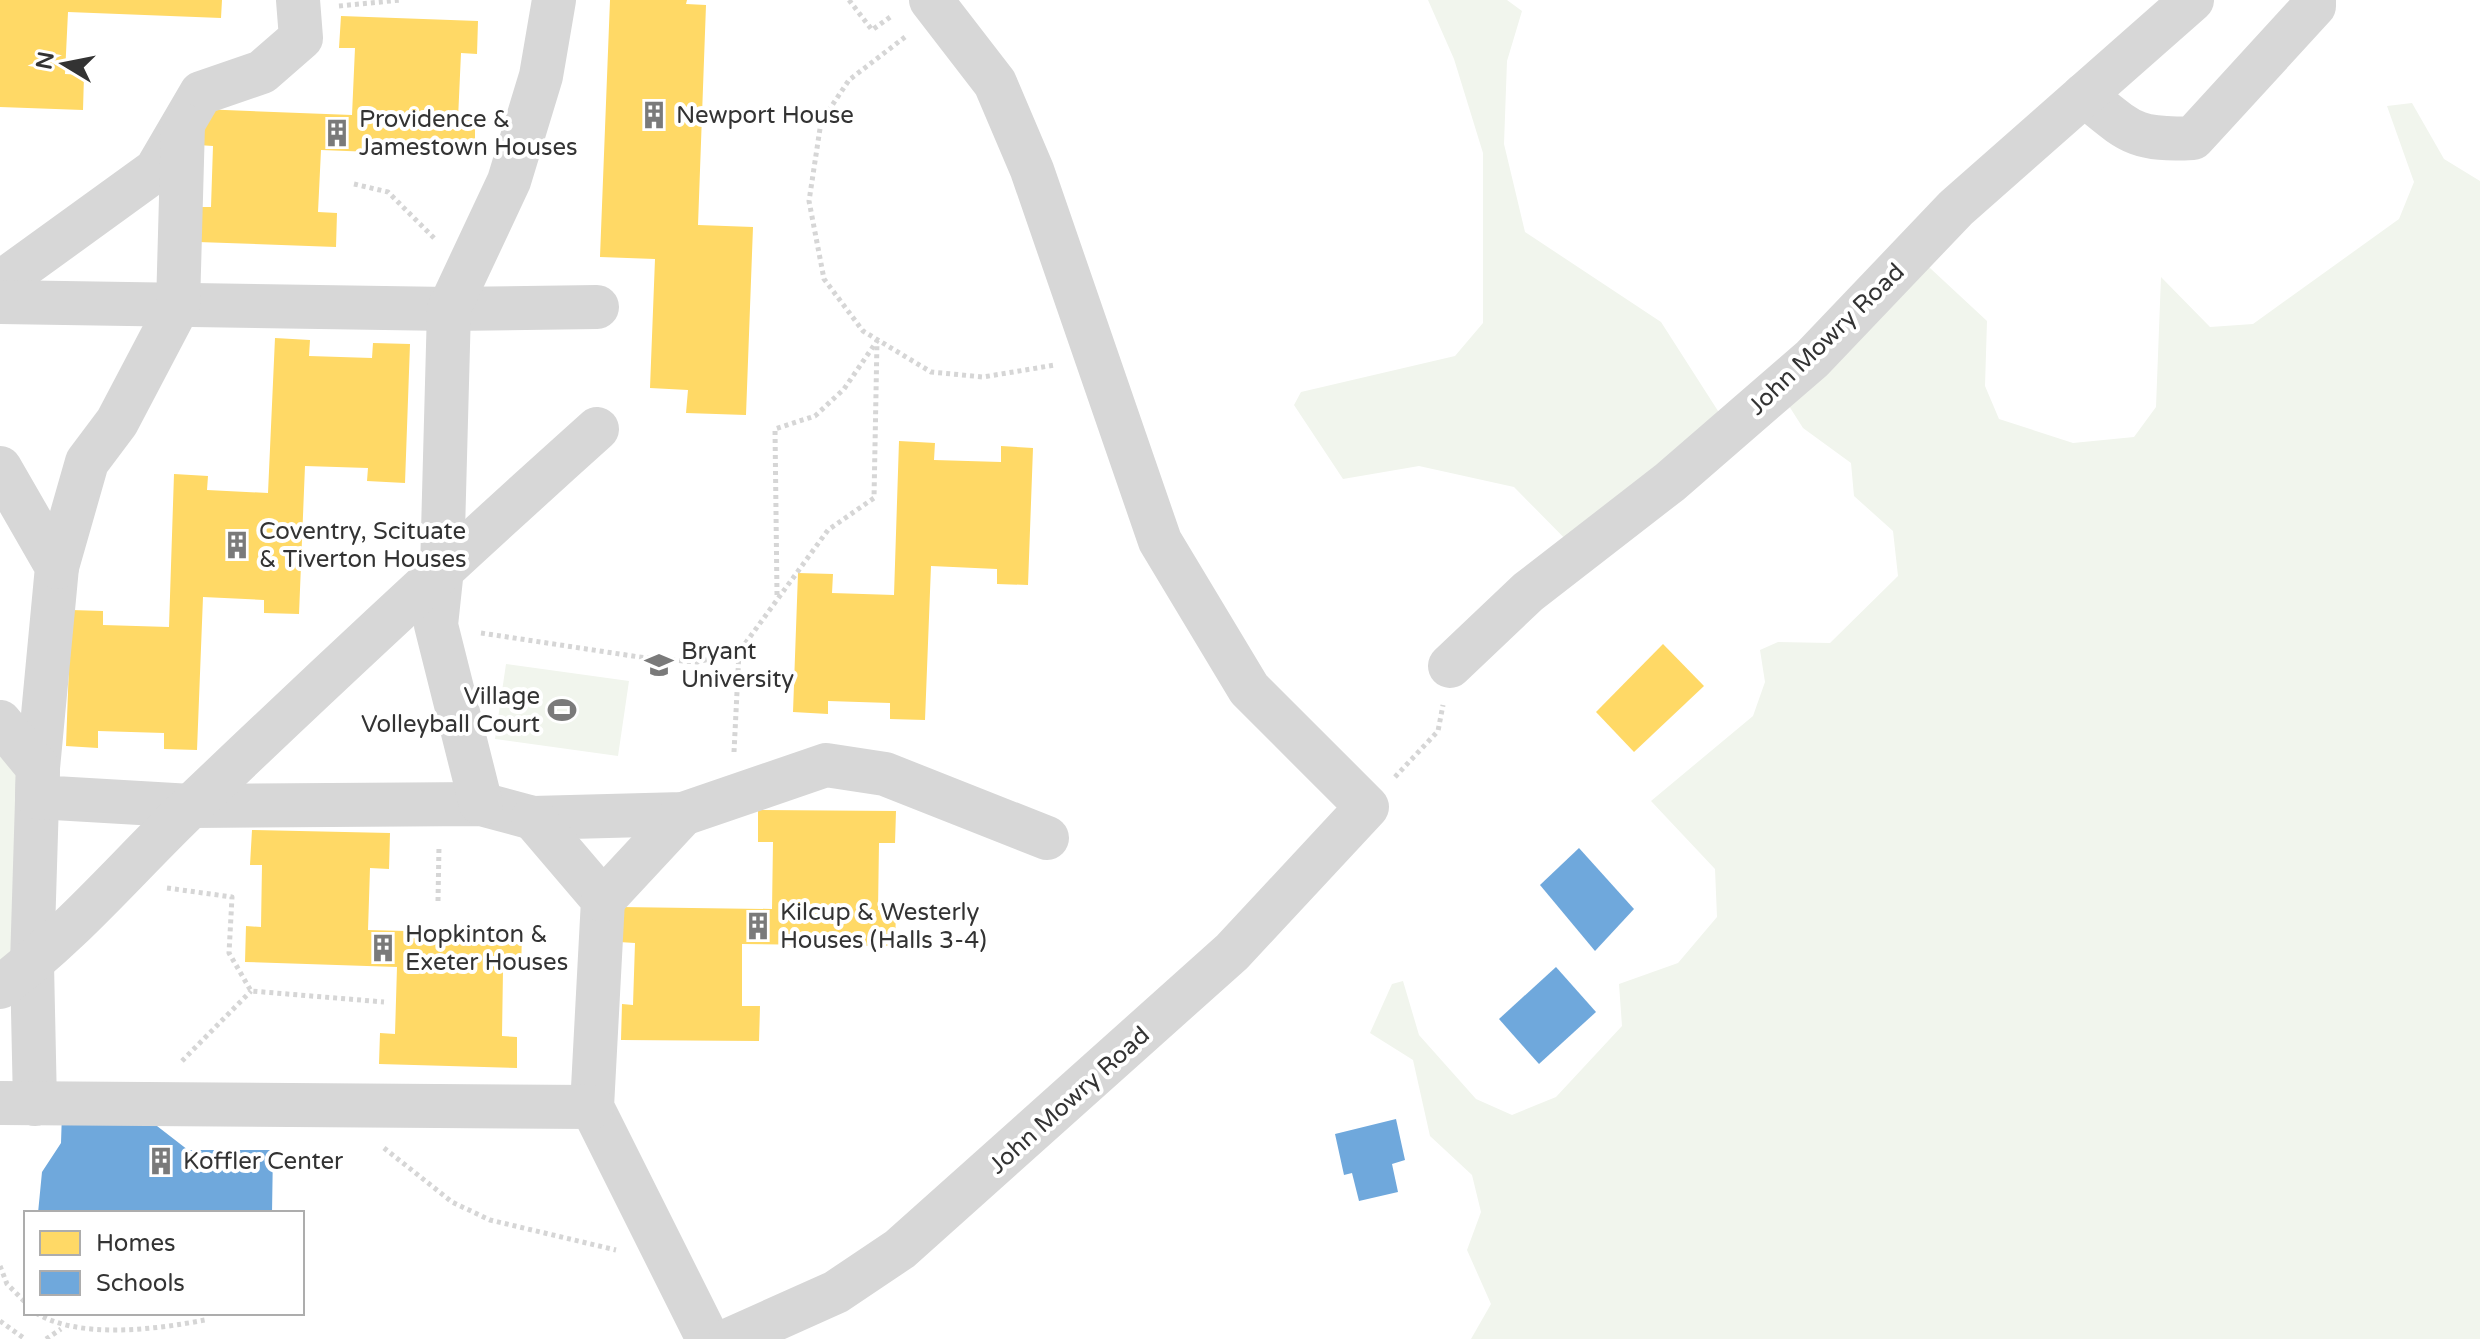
<svg xmlns="http://www.w3.org/2000/svg" width="2480" height="1339" font-family="'Varela Round',sans-serif">
  <style>
    .green { fill: #f1f5ed }
    .homes { fill: #ffd966 }
    .schools { fill: #6fa8dc }
    .lines { fill: none; stroke-linecap: round; stroke-linejoin: round }
    .path { stroke: #d6d6d6; stroke-width: 5; stroke-dasharray: 4 4; stroke-linecap: butt }
    .minor { stroke: #d7d7d7; stroke-width: 44 }
    .labels { text-anchor: middle; stroke-width: 8; stroke-linejoin: round; paint-order: stroke }
    .poi-label { font-size: 24px; fill: #333; stroke: #fff; text-anchor: start }
    .street-label { font-size: 24px; fill: #333; stroke: #fff }
  </style>
  <rect width="100%" height="100%" fill="#fff"/>
  <!-- green -->
  <g class="green">
    <polygon points="1428,0 1507,0 1522,11 1507,61 1504,144 1525,232 1661,322 1727,425 1585,559 1514,487 1419,466 1343,479 1294,405 1301,392 1455,356 1483,323 1483,153 1454,59"/>
    <polygon points="2412,103 2444,159 2480,181 2480,1339 1471,1339 1491,1304 1467,1250 1481,1212 1472,1175 1430,1136 1413,1060 1370,1033 1392,984 1403,981 1419,1035 1476,1099 1512,1115 1556,1097 1622,1026 1619,984 1678,963 1717,917 1715,869 1651,801 1753,716 1765,682 1760,650 1778,642 1830,643 1898,576 1893,531 1854,496 1851,463 1803,428 1775,384 1916,255 1987,321 1985,386 1999,419 2073,443 2134,437 2156,407 2161,277 2210,327 2253,324 2399,219 2414,182 2387,106"/>
    <polygon points="506,664 629,681 618,756 495,739"/>
    <polygon points="0,722 38,768 32,964 0,987"/>
  </g>
  <!-- homes -->
  <g class="homes">
    <polygon points="0,0 222,0 221,18 68,12 65,74 84,75 83,110 0,107"/>
    <polygon points="610,0 687,0 686,4 706,5 698,225 753,227 746,415 686,413 688,390 650,388 655,259 600,257"/>
    <polygon points="341,16 478,21 477,54 461,53 458,119 475,120 475,156 321,150 318,212 337,213 336,247 198,242 199,207 211,207 213,146 198,145 200,109 352,115 355,48 339,48"/>
    <polygon points="275,338 310,340 309,356 372,358 373,343 410,344 405,483 367,481 368,468 305,466 299,614 264,613 264,600 203,597 197,750 164,749 164,733 98,731 98,748 66,746 71,610 103,611 103,625 169,627 174,474 208,476 207,490 268,493"/>
    <polygon points="899,441 935,443 934,460 1001,462 1001,446 1033,448 1028,585 997,584 997,569 931,566 925,720 890,719 890,703 828,701 828,714 793,712 798,573 833,574 832,593 894,595"/>
    <polygon points="1663,644 1704,686 1634,752 1596,712"/>
    <polygon points="758,810 896,811 895,843 879,843 878,910 896,910 895,946 742,944 742,1006 760,1006 759,1041 621,1040 622,1004 633,1005 635,943 619,942 620,907 772,909 773,842 758,842"/>
    <polygon points="252,830 390,833 389,869 370,868 368,930 522,934 521,970 503,970 502,1036 517,1037 517,1068 379,1064 380,1033 395,1034 397,967 245,962 246,926 261,927 262,865 250,865"/>
  </g>
  <!-- schools -->
  <g class="schools">
    <polygon points="1579,848 1634,909 1595,951 1540,885"/>
    <polygon points="1556,967 1596,1012 1539,1064 1499,1019"/>
    <polygon points="62,1112 157,1126 188,1150 273,1150 272,1213 38,1213 42,1172 61,1143"/>
    <polygon points="1396,1119 1405,1160 1392,1164 1398,1192 1359,1201 1352,1173 1344,1175 1335,1134"/>
  </g>
  <g class="lines">
    <!-- path -->
    <g class="path">
      <polyline points="849,0 872,30 893,15"/>
      <polyline points="339,6 401,0"/>
      <polyline points="905,37 849,80 821,122 809,201 824,279 863,331 931,372 983,377 1055,365"/>
      <polyline points="354,184 388,192 436,240"/>
      <polyline points="777,595 775,429 815,416 844,389 877,341"/>
      <polyline points="481,633 646,658 697,662 739,652 828,530 874,498 877,341"/>
      <polyline points="734,752 739,652"/>
      <polyline points="1395,777 1438,731 1443,705"/>
      <polyline points="167,888 232,897 229,953 251,991 384,1002"/>
      <polyline points="438,901 439,846"/>
      <polyline points="182,1061 251,991"/>
      <polyline points="384,1148 452,1202 490,1220 616,1250"/>
      <polyline points="0,1266 7,1284 26,1303"/>
      <path d="M36,1313C78,1339 153,1330 205,1320"/>
      <polyline points="0,1321 25,1339"/>
      <polyline points="46,1339 61,1329"/>
    </g>
    <!-- minor -->
    <g class="minor">
      <path d="M2084,95C2129,131 2133,141 2193,138L2314,6V0"/>
      <polyline points="0,283 156,170 201,93 262,72 301,38 298,0"/>
      <polyline points="0,302 449,309 597,307"/>
      <polyline points="0,468 57,567 38,768 32,964 35,1104"/>
      <polyline points="57,567 87,462 117,422 178,306 183,125"/>
      <polyline points="1450,666 1528,592 1670,482 1812,359 1956,208 2192,0"/>
      <polyline points="0,722 38,768 37,797 191,806 481,804 533,818 683,814 826,765 885,774 1047,838"/>
      <polyline points="481,804 436,625 442,569 449,309 509,181 541,76 554,0"/>
      <polyline points="533,818 603,900 592,1107 708,1339"/>
      <polyline points="603,900 683,814"/>
      <path d="M0,987C71,935 129,865 193,804C326,677 460,552 597,429"/>
      <polyline points="0,1103 592,1107"/>
      <polyline points="731,1339 836,1292 900,1249 1232,952 1367,807 1249,689 1160,541 1032,170 995,83 931,0"/>
    </g>
  </g>
  <!-- icons -->
  <defs>
    <symbol id="building-bare" viewBox="-9 -9 18 18"><path d="M-4-6H4V6H1V3H-1V6H-4ZM-2.5-4.3h1.7v1.8h-1.7ZM.8-4.3h1.7v1.8H.8ZM-2.5-1h1.7V.8h-1.7ZM.8-1h1.7V.8H.8Z" fill="#7a7a7a" stroke="#fff" stroke-width="2.5" paint-order="stroke"/></symbol>
    <symbol id="university-bare" viewBox="-9 -9 18 18"><path d="M0-5L7-2L0 1L-7-2ZM-4 1L0 2.5L4 1V4Q0 6-4 4Z" fill="#7a7a7a" stroke="#fff" stroke-width="2.5" paint-order="stroke"/></symbol>
    <symbol id="stadium-bare" viewBox="-9 -9 18 18"><path d="M0-5a6.5 5 0 1 0 0 10a6.5 5 0 1 0 0-10ZM-3.5-1.8h7v3.6h-7Z" fill="#7a7a7a" stroke="#fff" stroke-width="2.5" paint-order="stroke"/></symbol>
  </defs>
  <g fill-rule="evenodd">
    <use href="#building-bare" x="634" y="95" width="40" height="40"/>
    <use href="#building-bare" x="317" y="113" width="40" height="40"/>
    <use href="#building-bare" x="217" y="525" width="40" height="40"/>
    <use href="#university-bare" x="639" y="645" width="40" height="40"/>
    <use href="#stadium-bare" x="542" y="690" width="40" height="40"/>
    <use href="#building-bare" x="738" y="906" width="40" height="40"/>
    <use href="#building-bare" x="363" y="928" width="40" height="40"/>
    <use href="#building-bare" x="141" y="1141" width="40" height="40"/>
  </g>
  <g class="labels">
    <!-- poi labels -->
    <g class="poi-label">
      <text x="676" y="123">Newport House</text>
      <text x="359" y="127">Providence &amp;<tspan x="359" dy="28">Jamestown Houses</tspan></text>
      <text x="259" y="539">Coventry, Scituate<tspan x="259" dy="28">&amp; Tiverton Houses</tspan></text>
      <text x="681" y="659">Bryant<tspan x="681" dy="28">University</tspan></text>
      <text x="540" y="704" text-anchor="end">Village<tspan x="540" dy="28">Volleyball Court</tspan></text>
      <text x="780" y="920">Kilcup &amp; Westerly<tspan x="780" dy="28">Houses (Halls 3-4)</tspan></text>
      <text x="405" y="942">Hopkinton &amp;<tspan x="405" dy="28">Exeter Houses</tspan></text>
      <text x="183" y="1169">Koffler Center</text>
    </g>
    <!-- street labels -->
    <g class="street-label">
      <text transform="translate(1826 339) rotate(-44)" y="8">John Mowry Road</text>
      <text transform="translate(1069 1100) rotate(-42)" y="8">John Mowry Road</text>
    </g>
  </g>
  <!-- legend -->
  <rect x="24" y="1211" width="280" height="104" fill="#ffffff" stroke="#adadad" stroke-width="2"/>
  <rect x="40" y="1231" width="40" height="24" fill="#ffd966" stroke="#adadad" stroke-width="2"/>
  <text x="96" y="1251" font-size="24" fill="#333333">Homes</text>
  <rect x="40" y="1271" width="40" height="24" fill="#6fa8dc" stroke="#adadad" stroke-width="2"/>
  <text x="96" y="1291" font-size="24" fill="#333333">Schools</text>
  <!-- north arrow -->
  <g transform="translate(64 64) rotate(280)" stroke="#ffffff" stroke-width="6" paint-order="stroke">
  <path d="M0-6L14 30L0 20L-14 30Z" fill="#333333"/>
  <text y="-12" font-size="22" font-weight="bold" text-anchor="middle" fill="#333333">N</text>
  </g>
</svg>
